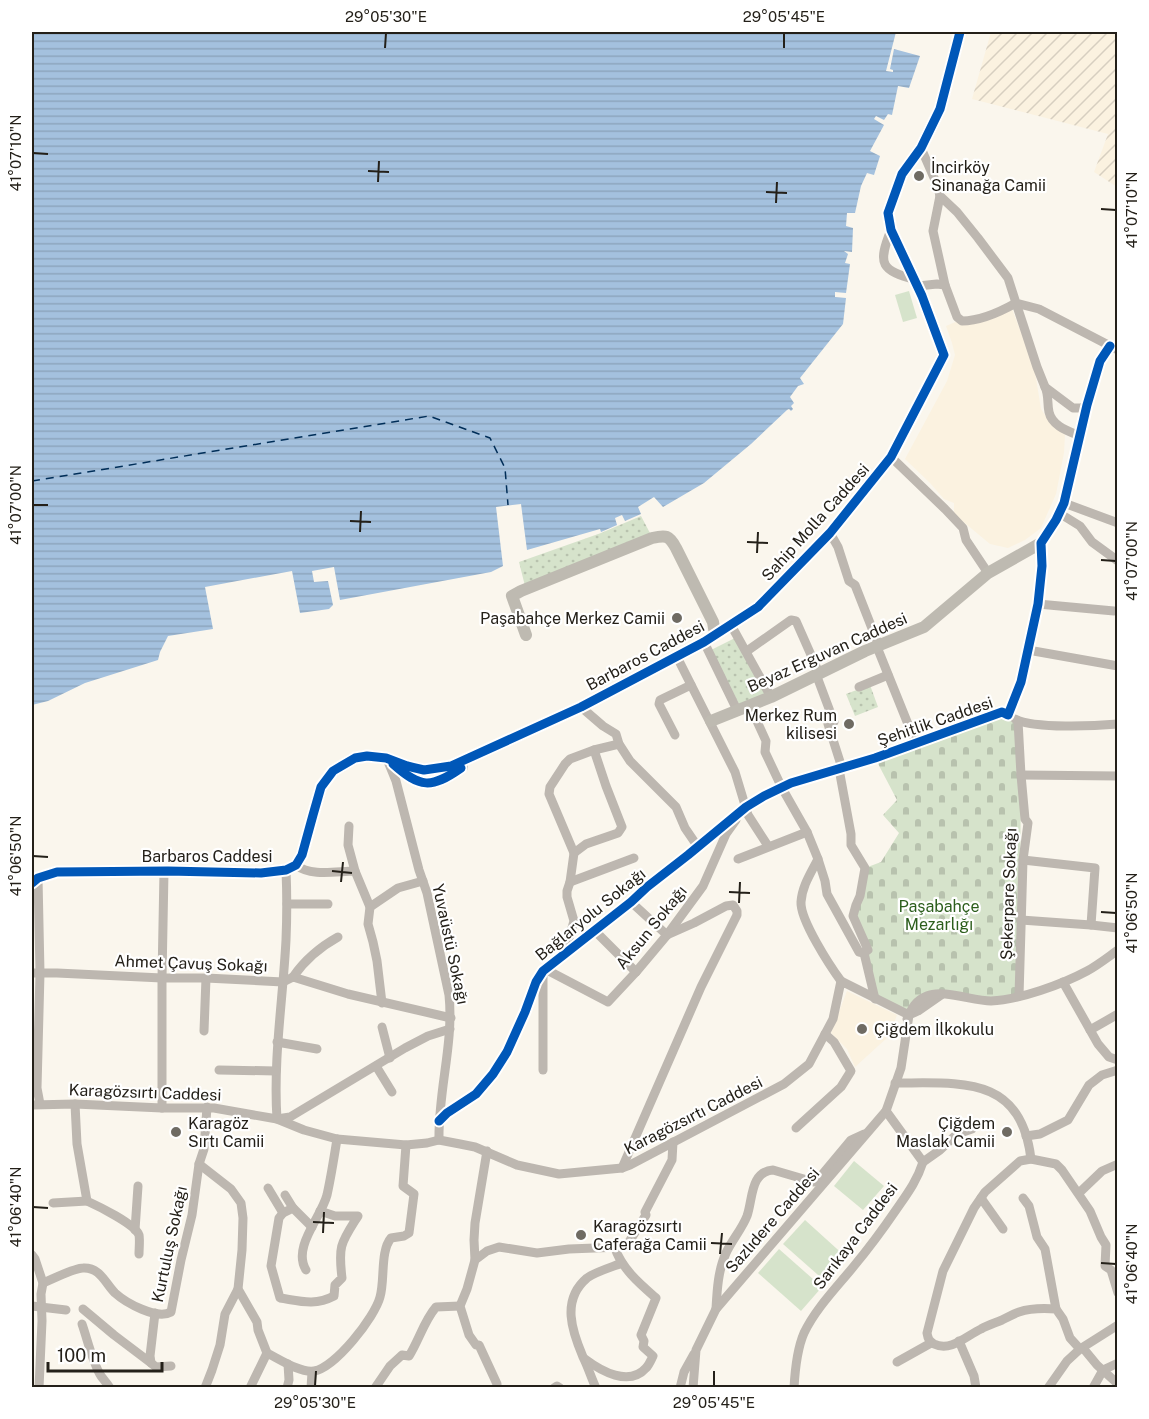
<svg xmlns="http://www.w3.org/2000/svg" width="1149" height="1419" font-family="'Public Sans',sans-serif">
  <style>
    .built { fill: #fbf2e0 }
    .industrial { fill: url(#industrial-furrows) }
    .grass { fill: url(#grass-dots) }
    .cemetery { fill: url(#cemetery-stones) }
    .pitch { fill: #d6e3cb }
    .water { fill: url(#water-rules) }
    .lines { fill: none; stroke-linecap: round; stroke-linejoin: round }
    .ferry { stroke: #002e58; stroke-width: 1.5; stroke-dasharray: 8 6; stroke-linecap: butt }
    .minor { stroke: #bdb7b0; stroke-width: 9 }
    .major { stroke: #bebab1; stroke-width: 12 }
    .cycleway-casing { stroke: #fff; stroke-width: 13 }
    .cycleway { stroke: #0057b8; stroke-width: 9 }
    .ticks { fill: none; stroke: #242019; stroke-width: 2 }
    .poi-dot { fill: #6f6b63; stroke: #fff; stroke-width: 2 }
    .labels { text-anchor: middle; stroke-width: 4.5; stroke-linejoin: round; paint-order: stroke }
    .poi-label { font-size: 16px; fill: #242019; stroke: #fff; text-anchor: start }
    .street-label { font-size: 16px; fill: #242019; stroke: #fff }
    .park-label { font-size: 16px; fill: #2c5e1c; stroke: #fff }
    .neatline { fill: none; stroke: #242019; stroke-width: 2 }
    .ticks-label { font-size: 15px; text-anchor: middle; fill: #242019 }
  </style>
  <defs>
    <pattern id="industrial-furrows" width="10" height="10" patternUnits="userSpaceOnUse" patternTransform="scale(1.5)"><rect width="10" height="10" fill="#fbf2e0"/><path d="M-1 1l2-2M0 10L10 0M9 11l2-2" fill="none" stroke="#d7cfc0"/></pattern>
    <pattern id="grass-dots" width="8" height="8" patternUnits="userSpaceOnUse" patternTransform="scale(1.5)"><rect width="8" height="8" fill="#d6e3cb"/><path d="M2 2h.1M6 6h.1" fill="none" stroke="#b8c2ae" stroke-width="1.8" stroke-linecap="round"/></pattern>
    <pattern id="cemetery-stones" width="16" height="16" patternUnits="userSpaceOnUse" patternTransform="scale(1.5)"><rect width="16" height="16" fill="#d6e3cb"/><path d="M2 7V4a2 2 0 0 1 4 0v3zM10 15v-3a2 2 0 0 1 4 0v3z" fill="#b8c2ae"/></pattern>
    <pattern id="water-rules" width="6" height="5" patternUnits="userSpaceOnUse" patternTransform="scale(1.5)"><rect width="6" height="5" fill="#a4c1de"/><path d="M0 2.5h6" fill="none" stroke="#8da6be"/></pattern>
  </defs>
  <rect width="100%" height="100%" fill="#faf6ed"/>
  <!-- built -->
  <g class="built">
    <polygon points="1012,309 1034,366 1041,409 1049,421 1065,435 1064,453 1056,494 1041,528 1025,540 1008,548 990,544 954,514 954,503 944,499 930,483 905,459 947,381 955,355 952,343 946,326 960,320"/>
    <polygon points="847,991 897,1015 889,1036 855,1067 847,1049 831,1033"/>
  </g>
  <!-- industrial -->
  <polygon class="industrial" points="991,32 1117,32 1117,187 1094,172 1108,134 972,99"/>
  <!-- grass -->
  <g class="grass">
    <polygon points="641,516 651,535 525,586 519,562 601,533"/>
    <polygon points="737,637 766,694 740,706 711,650"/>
    <polygon points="870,685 878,707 855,716 846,694"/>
  </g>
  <!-- cemetery -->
  <polygon class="cemetery" points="1002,712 1018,721 1021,777 1019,996 991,1001 943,994 909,1015 875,999 856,916 865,868 881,862 899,833 883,815 897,800 875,758"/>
  <!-- pitch -->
  <g class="pitch">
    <polygon points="909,291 917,318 903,322 895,295"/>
    <polygon points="854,1161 884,1186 863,1210 834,1186"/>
    <polygon points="805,1220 847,1258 826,1282 783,1244"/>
    <polygon points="779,1249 822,1287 801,1311 758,1273"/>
  </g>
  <!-- water -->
  <polygon class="water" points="32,32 896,32 886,71 893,72 893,70 890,69 894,49 920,56 909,88 898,86 892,115 888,114 884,120 876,116 874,119 884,125 870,151 880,156 874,175 867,173 861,186 855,213 847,213 846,226 853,228 852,252 844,251 848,254 845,263 850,264 846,293 835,292 835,297 846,298 843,324 800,378 804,384 798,386 790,397 794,403 791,406 793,409 791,411 789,409 787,410 751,444 704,483 663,507 654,497 638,507 641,514 625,521 622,515 615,518 617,525 601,532 600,529 527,550 521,504 496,507 503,566 491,572 340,600 334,567 312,571 314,582 328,581 333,605 329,609 300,613 292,571 205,587 213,629 168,636 160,652 158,660 85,683 48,701 32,705"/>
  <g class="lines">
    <!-- ferry -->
    <polyline class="ferry" points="32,481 429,416 490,438 505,468 508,505"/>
    <!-- minor -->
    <g class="minor">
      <polyline points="921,148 938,187 940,196 957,212 978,238 1008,278 1016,303 1039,309 1118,350"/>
      <polyline points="940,196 933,231 945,285"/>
      <path d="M891,230C877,265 881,270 916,280"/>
      <path d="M918,286L937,284L945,285L957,317L962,321C980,321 1000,312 1016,303L1037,367L1045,387L1073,408H1081L1087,405"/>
      <path d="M1045,387C1049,395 1047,403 1049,412C1052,426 1068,431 1080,436"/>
      <polyline points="891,457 945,509 963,528 966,540 988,573"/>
      <polyline points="1064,503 1118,523"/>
      <polyline points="1059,513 1080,526 1092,542 1118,561"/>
      <polyline points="830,533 838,547 849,581 855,585 877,641 877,647 916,744"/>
      <polyline points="1038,604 1114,611"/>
      <polyline points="731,625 771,697"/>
      <polyline points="704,642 737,710"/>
      <polyline points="1028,650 1118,666"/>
      <polyline points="747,651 791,620 796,621 819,673"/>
      <polyline points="677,657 735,772 748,815 768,846"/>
      <polyline points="816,674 834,722 828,724 842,768"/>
      <polyline points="859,687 888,675"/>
      <polyline points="750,706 766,741 765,752 782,788 807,832 818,859 825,881 827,894 859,952 864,953"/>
      <polyline points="581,707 603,726 616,734 619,744 630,761 676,807 685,828 698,847"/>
      <path d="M1015,719C1034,729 1095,726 1118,724"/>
      <polyline points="1018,721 1021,775 1025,819 1028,823 1023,860 1019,996"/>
      <polyline points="675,735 659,704 660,700 691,685"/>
      <path d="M387,759L396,781L419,870L427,893L449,995C454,1043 438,1091 439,1140"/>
      <polyline points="839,769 851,834 851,845 865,868 860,896 856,905 853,916 868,950 864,953 875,999"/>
      <polyline points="1021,775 1118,776"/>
      <polyline points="349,826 348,845 355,871"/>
      <polyline points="574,853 586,844 618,833 622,827 606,786 594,750"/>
      <polyline points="738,859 807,832"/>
      <path d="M818,859C811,873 802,886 801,902C800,920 830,966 841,981"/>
      <polyline points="1023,860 1095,868 1091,925"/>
      <path d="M296,865C311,877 337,871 355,871L370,907L368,924L373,942L377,961L382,1003"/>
      <path d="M286,870C287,893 287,917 286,940C283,999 273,1059 277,1119L290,1117L405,1048L428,1036L450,1029"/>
      <polyline points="38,878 40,973 37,1088 40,1104"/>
      <polyline points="570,882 634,858"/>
      <polyline points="631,902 667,935"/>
      <polyline points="287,904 328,904"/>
      <polyline points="370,907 398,888 423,881"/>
      <polyline points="1021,920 1091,925 1118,928"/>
      <polyline points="594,930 636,972"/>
      <polyline points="565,952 574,921 567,897 567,891 570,882 574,853 549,794 550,787 565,764 570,759 594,750 619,744"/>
      <polyline points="545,969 608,1002 636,972 667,935 703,886 726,834 736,820"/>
      <polyline points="543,971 543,1070"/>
      <polyline points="32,973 57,973 162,978 206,978 283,982 293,977 348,994 451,1018"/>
      <path d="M293,977C304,961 320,947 338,937"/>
      <polyline points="1063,982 1098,1044 1109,1057 1118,1060"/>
      <polyline points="909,1015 918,1011 941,995"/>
      <path d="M907,1019C912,1008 915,1001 927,996C943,989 973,1001 991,1001C1019,1000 1063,984 1087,971C1098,965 1108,957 1118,950"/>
      <polyline points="382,1027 390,1058"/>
      <polyline points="1090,1030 1118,1014"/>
      <polyline points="204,1031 206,978"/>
      <polyline points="277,1042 317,1049"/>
      <polyline points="376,1066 392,1092"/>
      <polyline points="219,1070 276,1071"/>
      <path d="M895,1083C962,1083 1021,1075 1031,1159"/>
      <path d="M75,1104L77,1144L87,1201C98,1206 135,1224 139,1235C140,1240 139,1249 139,1254"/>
      <polyline points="32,1105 75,1104 162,1108 214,1108 277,1119 304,1130 337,1139 406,1145 427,1143 439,1140 460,1144 475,1147 517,1165 559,1174 622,1168 630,1165 784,1084 809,1064 833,1019 841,981 909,1015"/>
      <polyline points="162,1108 162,978 164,871"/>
      <polyline points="439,1121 447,1113 476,1094 493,1074 507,1052 525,1012 536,982 543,971 631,902 647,887 688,855 746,807 764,796 791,783 875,758 1002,712 1008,715 1021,682 1038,604 1042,566 1041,543 1056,520 1064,503 1087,405 1100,361 1110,346"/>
      <polyline points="796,1128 841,1087 851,1071 834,1042 825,1034"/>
      <polyline points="1026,1136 1040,1134 1068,1120 1089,1085 1102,1075 1118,1070"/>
      <polyline points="923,1162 940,1150 957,1134 972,1129"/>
      <polyline points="199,1164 231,1189 241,1203 243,1218 242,1250 238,1289 257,1322 258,1330 267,1353 250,1388"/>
      <polyline points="622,1168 701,987 737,915 737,911 733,905 726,906 694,923 667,935"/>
      <polyline points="268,1188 283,1213"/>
      <polyline points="1079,1193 1102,1171 1118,1164"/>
      <polyline points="285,1195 293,1208 312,1227"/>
      <polyline points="981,1198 1003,1229"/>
      <polyline points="1023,1198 1029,1206 1037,1237 1045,1249 1056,1309"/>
      <polyline points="53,1203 87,1201"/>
      <path d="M293,1208L283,1213L279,1218L271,1266L280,1298C300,1301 315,1306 334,1296L335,1285L342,1278C338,1245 341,1243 358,1216H335L320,1211"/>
      <polyline points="135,1230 138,1186"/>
      <polyline points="32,1255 35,1259 43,1283 41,1294 42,1321 39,1388"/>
      <polyline points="475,1260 474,1240 475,1223 487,1151"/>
      <path d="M306,1270C292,1247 321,1218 327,1195C331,1177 334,1158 337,1139"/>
      <path d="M43,1283C53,1279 74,1268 83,1268C100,1267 105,1283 115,1293C126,1303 157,1320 171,1312L181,1260L192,1215L199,1164L204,1149L207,1107"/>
      <path d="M1118,1293L1111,1270L1105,1266L1106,1245L1101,1237L1090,1211L1062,1170L1056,1164L1031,1159L1020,1161L985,1192L974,1208L943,1271L927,1333C928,1339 929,1341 934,1344C951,1352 966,1336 981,1329C988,1325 995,1323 1002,1320C1008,1317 1013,1314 1019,1312C1031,1308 1043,1308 1056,1309L1063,1319L1070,1338L1080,1349L1118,1325"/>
      <polyline points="32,1306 66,1310"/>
      <polyline points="83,1309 114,1335 151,1363 150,1356 155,1313"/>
      <path d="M716,1309C717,1291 718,1270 726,1253C732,1240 742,1229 747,1216C753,1199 750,1172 773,1170L814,1182L821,1176L851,1140L864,1134"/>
      <path d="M82,1324C87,1338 93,1364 101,1376C104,1380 107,1383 110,1388"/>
      <polyline points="959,1341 974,1376 976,1388"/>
      <polyline points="1083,1348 1097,1365 1118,1384"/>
      <path d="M267,1353C279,1359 300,1373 314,1371C335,1368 375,1317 380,1297C385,1281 380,1251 391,1238L404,1236L409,1233L414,1194L403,1186L406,1145"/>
      <path d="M585,1359C601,1371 629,1387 646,1368C649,1365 651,1360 653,1356L643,1347L644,1341L641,1335L656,1298C640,1284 622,1269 615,1248"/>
      <polyline points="897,1362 931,1343"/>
      <polyline points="151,1363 156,1367 171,1366"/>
      <polyline points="205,1388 212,1370 220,1345 225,1314 238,1289"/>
      <polyline points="287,1388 289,1380 288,1364"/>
      <polyline points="311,1388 312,1372"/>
      <path d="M375,1388L390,1366L402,1355L409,1356C419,1340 424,1321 436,1307L460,1306"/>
      <polyline points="497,1388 497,1384 479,1345 476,1345 469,1335 460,1306 467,1289 475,1260 487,1251 499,1247 537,1253 569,1249 621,1247 629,1242 646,1215 645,1212 672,1160 673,1142"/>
      <polyline points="554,1388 557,1386 560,1388"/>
      <path d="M596,1388C591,1377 588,1367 583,1357C572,1331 561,1300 587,1278C595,1272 612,1267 622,1263"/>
      <polyline points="680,1388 684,1372 694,1354"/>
      <polyline points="693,1388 696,1350 716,1309 886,1111 901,1068 909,1015"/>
      <path d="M794,1388C795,1370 797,1349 804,1333C816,1308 837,1287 854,1266C869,1248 883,1229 896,1210C907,1194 917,1181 923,1162L886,1111"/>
      <polyline points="1048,1388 1067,1361 1080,1349"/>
      <polyline points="1093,1388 1103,1370 1118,1363"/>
    </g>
    <!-- major -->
    <g class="major">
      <path d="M526,635L512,596L521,591L652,538C666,535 669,535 676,548L713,622L715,634"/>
      <polyline points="711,721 771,697 865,651 924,627 988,573 1041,543"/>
      <path d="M392,763C420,788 431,790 462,767"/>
      <polyline points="32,883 38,878 57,872 168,871 261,873 286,870 296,865 302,855 313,815 321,787 333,771 355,758 367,756 386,758 407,766 424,770 451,766 581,707 704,642 758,607 830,533 891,457 944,355 922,296 891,230 888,213 902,174 921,148 940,109 960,32"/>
    </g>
    <defs>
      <g id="cycleway">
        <path d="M393,764C420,788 431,789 461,768"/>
        <polyline points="32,883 38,878 57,872 168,871 261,873 286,870 296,865 302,855 313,815 321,787 333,771 355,758 367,756 386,758 407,766 424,770 451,766 581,707 704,642 758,607 830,533 891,457 944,355 922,296 891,230 888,213 902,174 921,148 940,109 960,32"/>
        <polyline points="439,1121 447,1113 476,1094 493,1074 507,1052 525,1012 536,982 543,971 631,902 647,887 688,855 746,807 764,796 791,783 875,758 1002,712 1008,715 1021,682 1038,604 1042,566 1041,543 1056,520 1064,503 1087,405 1100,361 1110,346"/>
      </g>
    </defs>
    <!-- cycleway casing -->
    <use href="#cycleway" class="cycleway-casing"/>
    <!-- cycleway -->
    <use href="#cycleway" class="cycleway"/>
  </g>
  <!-- ticks -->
  <path class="ticks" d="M385,48L386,33M784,48V33M33,153L48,154M368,171L389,172M378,182L379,161M766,192L787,193M776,203L777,182M1101,209L1116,210M33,505H48M350,521L371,522M360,532L361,511M747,542L768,543M757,553L758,532M1101,560L1116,561M33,856L48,857M332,871L352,873M341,882L343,862M729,892L750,893M739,903L740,882M1101,912L1116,913M33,1207L48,1208M313,1222L334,1223M323,1233L324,1212M711,1243L732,1244M720,1254L722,1233M1101,1263L1116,1264M315,1386L316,1371M714,1386V1371"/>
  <!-- markers -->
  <g class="poi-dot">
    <circle cx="919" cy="176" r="6"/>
    <circle cx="677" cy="618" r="6"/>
    <circle cx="849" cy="724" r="6"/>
    <circle cx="862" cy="1029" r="6"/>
    <circle cx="176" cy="1132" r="6"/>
    <circle cx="1007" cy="1132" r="6"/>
    <circle cx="581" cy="1235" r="6"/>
  </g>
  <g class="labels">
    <!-- poi labels -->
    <g class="poi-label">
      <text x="931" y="173">İncirköy<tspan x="931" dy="18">Sinanağa Camii</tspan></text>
      <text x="665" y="624" text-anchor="end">Paşabahçe Merkez Camii</text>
      <text x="837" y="721" text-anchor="end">Merkez Rum<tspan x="837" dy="18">kilisesi</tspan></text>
      <text x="874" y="1035">Çiğdem İlkokulu</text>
      <text x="188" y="1129">Karagöz<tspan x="188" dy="18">Sırtı Camii</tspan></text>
      <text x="995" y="1129" text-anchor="end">Çiğdem<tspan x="995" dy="18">Maslak Camii</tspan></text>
      <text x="593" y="1232">Karagözsırtı<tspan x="593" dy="18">Caferağa Camii</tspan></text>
    </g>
    <!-- street labels -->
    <g class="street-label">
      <text transform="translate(815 522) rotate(-48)" y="6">Sahip Molla Caddesi</text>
      <text transform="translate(827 652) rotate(-24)" y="6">Beyaz Erguvan Caddesi</text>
      <text transform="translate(645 655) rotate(-28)" y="6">Barbaros Caddesi</text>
      <text transform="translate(935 721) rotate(-19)" y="6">Şehitlik Caddesi</text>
      <text x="207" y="862">Barbaros Caddesi</text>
      <text transform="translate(1008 894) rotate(-88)" y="6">Şekerpare Sokağı</text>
      <text transform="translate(590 914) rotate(-39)" y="6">Bağlaryolu Sokağı</text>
      <text transform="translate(651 927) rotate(-51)" y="6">Aksun Sokağı</text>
      <text transform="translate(451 944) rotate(78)" y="6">Yuvaüstü Sokağı</text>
      <text transform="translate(191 963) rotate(2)" y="6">Ahmet Çavuş Sokağı</text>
      <text transform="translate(145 1092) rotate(2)" y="6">Karagözsırtı Caddesi</text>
      <text transform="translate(693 1115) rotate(-27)" y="6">Karagözsırtı Caddesi</text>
      <text transform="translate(772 1220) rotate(-49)" y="6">Sazlıdere Caddesi</text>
      <text transform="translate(855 1236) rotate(-53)" y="6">Sarıkaya Caddesi</text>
      <text transform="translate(169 1244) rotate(-78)" y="6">Kurtuluş Sokağı</text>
    </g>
    <!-- park labels -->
    <g class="park-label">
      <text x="939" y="912">Paşabahçe<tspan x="939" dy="18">Mezarlığı</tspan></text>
    </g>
  </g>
  <!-- border -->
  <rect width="1149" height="1419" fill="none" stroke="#ffffff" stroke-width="66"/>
  <!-- scale -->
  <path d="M48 1362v9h114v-9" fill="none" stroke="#242019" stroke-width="3"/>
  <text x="57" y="1362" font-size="18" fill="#242019" stroke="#ffffff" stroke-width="4.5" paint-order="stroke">100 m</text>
  <rect x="33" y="33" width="1083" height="1353" class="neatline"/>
  <g class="ticks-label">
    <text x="386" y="22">29°05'30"E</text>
    <text x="784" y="22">29°05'45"E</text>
    <text transform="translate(16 153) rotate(-90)" y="5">41°07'10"N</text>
    <text transform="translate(1132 210) rotate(-90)" y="5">41°07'10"N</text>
    <text transform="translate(16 505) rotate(-90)" y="5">41°07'00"N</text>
    <text transform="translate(1132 561) rotate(-90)" y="5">41°07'00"N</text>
    <text transform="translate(16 856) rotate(-90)" y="5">41°06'50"N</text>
    <text transform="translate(1132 913) rotate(-90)" y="5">41°06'50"N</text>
    <text transform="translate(16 1207) rotate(-90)" y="5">41°06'40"N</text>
    <text transform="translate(1132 1264) rotate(-90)" y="5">41°06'40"N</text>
    <text x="315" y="1408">29°05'30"E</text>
    <text x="714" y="1408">29°05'45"E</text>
  </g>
</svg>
